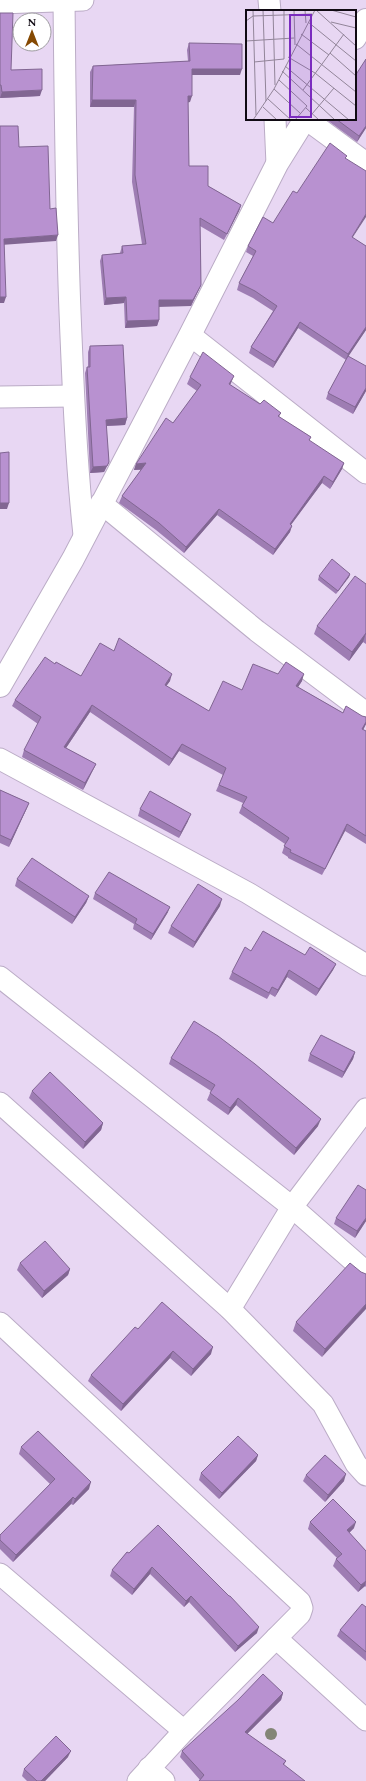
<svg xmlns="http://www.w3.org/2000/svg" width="366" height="1781" font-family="Spectral,serif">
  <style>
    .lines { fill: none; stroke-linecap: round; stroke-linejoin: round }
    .minor-casing { stroke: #bbacc6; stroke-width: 23 }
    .tertiary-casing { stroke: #bbacc6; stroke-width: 24 }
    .minor { stroke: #fff; stroke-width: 21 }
    .tertiary { stroke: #fff; stroke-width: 22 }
    .tree { fill: #838576 }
    .wall { fill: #9e7db3 }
    .shaded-wall { fill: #816692 }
    .building { fill: #b891d0; stroke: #816692 }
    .inset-road { fill: none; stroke: #928599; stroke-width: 1 }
    .view { fill: #7b2cbf; fill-opacity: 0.15; stroke: #7b2cbf; stroke-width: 2 }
    .inset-edge { fill: none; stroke: #100a13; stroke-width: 2 }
  </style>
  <rect width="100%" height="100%" fill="#e8d7f3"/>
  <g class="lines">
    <defs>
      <g id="minor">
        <path d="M64,0C65,104 66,208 70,312C73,386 76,461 84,535"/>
        <polyline points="269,0 270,11"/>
        <polyline points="0,3 83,0"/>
        <polyline points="275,119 277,164"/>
        <polyline points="306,119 366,163"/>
        <polyline points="190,335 366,473"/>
        <polyline points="0,397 73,396"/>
        <polyline points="101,503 257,631 366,713"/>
        <polyline points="0,759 248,893 366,965"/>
        <polyline points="0,977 292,1207 366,1272"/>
        <polyline points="0,1103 230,1309 323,1404 356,1464 366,1475"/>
        <polyline points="230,1309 292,1207 366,1109"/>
        <polyline points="0,1323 300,1602 302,1608 300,1614 184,1731 138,1781"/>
        <polyline points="0,1574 184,1731"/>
        <polyline points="276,1638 366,1720"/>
        <polyline points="149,1768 164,1781"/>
      </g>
      <g id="tertiary">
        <polyline points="355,38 366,20"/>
        <polyline points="0,686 73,559 190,335 277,164 305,119"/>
      </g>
    </defs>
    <!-- minor casing -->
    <use href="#minor" class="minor-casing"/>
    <!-- tertiary casing -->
    <use href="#tertiary" class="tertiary-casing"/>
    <!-- minor -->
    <use href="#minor" class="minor"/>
    <!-- tertiary -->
    <use href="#tertiary" class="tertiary"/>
  </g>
  <!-- trees -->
  <circle class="tree" cx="271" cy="1734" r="6"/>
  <!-- wall -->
  <g class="wall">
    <polygon points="0,13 11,70 40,96 0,98"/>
    <polygon points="189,43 240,75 192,75 190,102 188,102 189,166 208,186 241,205 239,211 224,240 200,226 201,285 198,291 191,306 159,306 159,320 157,326 125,328 124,303 104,305 100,261 102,255 120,253 122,246 142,244 132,182 134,107 90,107 90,72 93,66 188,61 187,50"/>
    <polygon points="328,119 355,119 366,128 357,142 327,120"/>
    <polygon points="346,158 353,238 366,246 366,330 348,356 366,391 353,414 326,399 328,393 346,360 298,328 273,368 249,353 251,347 273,311 253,298 237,290 239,283 253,256 246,252 248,246 273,223 297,193"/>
    <polygon points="90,346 127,418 125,425 106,426 109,462 104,472 90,473 85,373 87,367 88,367 88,352"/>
    <polygon points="190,377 231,383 230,385 260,404 281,413 279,417 311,437 309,441 344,463 342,469 330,489 322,483 291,525 290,532 273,555 217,515 184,553 156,530 119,503 122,496 141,470 134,470 136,464 173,423 197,391 187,384"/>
    <polygon points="350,574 349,577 336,594 318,580 319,576"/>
    <polygon points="366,584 366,644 363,642 349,661 314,634 317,626"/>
    <polygon points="114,651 170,681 166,686 209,711 242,690 278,674 302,681 298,687 343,713 362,716 366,717 366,724 363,730 366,731 366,844 345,831 322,875 288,858 288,857 282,853 285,844 239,813 243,803 216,791 223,775 179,751 169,766 90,712 66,748 96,764 83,790 22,757 24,750 38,724 12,706 15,700 55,664 81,676"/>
    <polygon points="0,790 29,803 26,810 9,847 0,843"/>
    <polygon points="140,809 188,821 179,838 138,816"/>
    <polygon points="17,879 89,896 86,903 72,924 15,886"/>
    <polygon points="95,893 168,912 151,940 133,929 134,924 93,899"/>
    <polygon points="220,906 193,948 168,933 171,926"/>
    <polygon points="251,951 305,955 336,964 333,970 316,996 287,977 275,997 270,994 267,999 229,979 232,972"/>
    <polygon points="355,1052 353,1059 342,1078 308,1061 310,1054"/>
    <polygon points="171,1058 318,1126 294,1155 236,1105 228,1115 207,1100 210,1093 211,1091 169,1064"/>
    <polygon points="32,1091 103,1123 101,1130 83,1149 29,1098"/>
    <polygon points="336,1218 366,1221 355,1238 334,1224"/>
    <polygon points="20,1263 70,1269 68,1275 42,1298 17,1270"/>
    <polygon points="361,1272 322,1357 293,1331 296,1322"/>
    <polygon points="138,1329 211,1354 191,1376 170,1358 121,1411 88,1381 91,1375"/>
    <polygon points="21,1447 89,1489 73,1505 71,1504 13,1562 0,1549 0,1535 50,1484 19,1454"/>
    <polygon points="258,1455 256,1461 219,1499 199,1480 201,1473"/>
    <polygon points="306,1475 344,1481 325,1502 303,1481"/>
    <polygon points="310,1522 354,1528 349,1533 366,1551 366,1587 365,1586 358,1592 333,1566 336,1559 337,1558 308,1529"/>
    <polygon points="127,1552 257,1633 235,1652 189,1602 184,1607 150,1574 132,1595 110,1576 112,1570"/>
    <polygon points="366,1607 366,1661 337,1636 340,1630"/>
    <polygon points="283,1693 281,1700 247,1734 286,1761 284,1765 200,1780 180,1757 182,1751"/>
    <polygon points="68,1757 45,1781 27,1781 22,1776 24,1769"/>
  </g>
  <!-- shaded-wall -->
  <g class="shaded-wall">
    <polygon points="192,69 242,69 240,75 190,75"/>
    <polygon points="42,90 40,96 0,98 2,92"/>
    <polygon points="188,96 192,96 190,102 186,103"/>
    <polygon points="92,100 136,100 134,107 90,107"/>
    <polygon points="366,126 366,128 357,142 359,136"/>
    <polygon points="241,205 239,211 224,240 227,234"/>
    <polygon points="366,214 366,217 349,243 352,237"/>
    <polygon points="58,235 56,241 1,245 4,239"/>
    <polygon points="201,285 198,291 191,306 157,307 159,300"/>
    <polygon points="0,297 6,297 4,303 0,303"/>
    <polygon points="126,297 124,303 104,305 106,298"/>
    <polygon points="159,320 157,326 125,328 127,321"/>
    <polygon points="300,322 298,328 273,368 275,362"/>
    <polygon points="366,327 366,330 346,360 348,354"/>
    <polygon points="234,376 231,383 226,390 229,384"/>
    <polygon points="366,388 366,391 353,414 355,407"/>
    <polygon points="127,418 125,425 104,426 106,420"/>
    <polygon points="109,462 104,472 90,473 93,467"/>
    <polygon points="146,463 144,469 134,470 136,464"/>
    <polygon points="344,463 342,469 330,489 333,482"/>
    <polygon points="324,476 322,483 287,530 290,524"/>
    <polygon points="0,503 9,503 7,509 0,509"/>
    <polygon points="219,509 217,515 184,553 186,547"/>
    <polygon points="292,526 290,532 273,555 275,549"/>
    <polygon points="350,574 349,577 336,594 338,591"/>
    <polygon points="366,633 363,642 349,661 352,652"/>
    <polygon points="172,674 170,681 162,692 165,685"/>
    <polygon points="304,674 302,681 294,693 296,686"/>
    <polygon points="92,705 90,712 62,754 64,747"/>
    <polygon points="366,722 366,724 360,736 362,729"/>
    <polygon points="182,744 179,751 169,766 172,759"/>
    <polygon points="96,764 83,790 85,783"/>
    <polygon points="29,803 26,810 9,847 11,840"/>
    <polygon points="191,814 188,821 179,838 181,832"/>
    <polygon points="347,824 345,831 322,875 325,869"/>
    <polygon points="89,896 86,903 72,924 75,917"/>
    <polygon points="222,899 220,906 193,948 195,942"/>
    <polygon points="170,907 168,912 151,940 153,934"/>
    <polygon points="336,964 333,970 316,996 319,989"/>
    <polygon points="289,970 287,977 275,997 278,990"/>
    <polygon points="355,1052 353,1059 342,1078 344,1072"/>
    <polygon points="238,1098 236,1105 228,1115 230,1108"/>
    <polygon points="321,1119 318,1126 294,1155 296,1148"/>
    <polygon points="103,1123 101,1130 83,1149 85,1142"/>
    <polygon points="366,1218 366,1221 355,1238 357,1231"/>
    <polygon points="70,1269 68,1275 42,1298 44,1291"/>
    <polygon points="366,1304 366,1309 322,1357 325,1349"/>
    <polygon points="213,1347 211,1354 191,1376 193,1369"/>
    <polygon points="173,1351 170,1358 121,1411 123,1404"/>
    <polygon points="258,1455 256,1461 219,1499 222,1493"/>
    <polygon points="346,1474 344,1481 325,1502 328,1495"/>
    <polygon points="91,1482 89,1489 73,1505 75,1499"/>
    <polygon points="73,1497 71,1504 13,1562 16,1555"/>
    <polygon points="356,1522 354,1528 345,1537 347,1530"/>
    <polygon points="152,1567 150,1574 132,1595 134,1589"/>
    <polygon points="366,1581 365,1586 358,1592 361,1585"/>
    <polygon points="191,1596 189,1602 184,1607 186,1601"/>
    <polygon points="259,1627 257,1633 235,1652 238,1646"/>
    <polygon points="283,1693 281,1700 242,1739 245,1732"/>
    <polygon points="71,1751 68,1757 45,1781 41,1781"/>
  </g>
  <!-- building -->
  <g class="building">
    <polygon points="0,13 13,13 11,70 42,69 42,90 2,92 1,85 0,85"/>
    <polygon points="189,43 242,44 242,69 192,69 192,96 188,96 189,166 208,166 208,186 241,205 227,234 200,218 201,285 193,300 159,300 159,320 127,321 126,297 106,298 102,255 123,253 122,246 146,244 135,175 136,100 92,100 93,66 190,61"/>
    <polygon points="366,59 366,126 359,136 336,119 355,119 355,76"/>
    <polygon points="0,126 18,126 19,147 48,146 50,209 56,208 58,235 4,239 6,297 0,297"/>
    <polygon points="330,143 347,156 345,158 366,171 366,214 352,237 366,246 366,327 348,354 300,322 275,362 251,347 277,306 255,291 239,283 256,251 248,246 263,217 273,223 293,191 297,193"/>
    <polygon points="123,345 127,418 106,420 109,462 107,466 93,467 87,367 90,367 90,346"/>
    <polygon points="203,352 234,376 229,384 260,404 264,400 281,413 278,416 311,437 309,440 344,463 333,482 324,476 290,524 292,526 275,549 219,509 186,547 159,523 122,496 146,463 136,464 166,418 173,423 201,385 190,377"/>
    <polygon points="348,356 366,366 366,388 355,407 328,393"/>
    <polygon points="9,452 9,503 0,503 0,453"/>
    <polygon points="332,559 350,574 338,591 319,576"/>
    <polygon points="355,576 366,584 366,633 352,652 317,626"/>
    <polygon points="119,638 172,674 165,685 209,711 223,681 242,690 253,664 278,674 286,662 304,674 296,686 343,713 346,706 362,716 366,717 366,722 362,729 366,731 366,836 347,824 325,869 290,852 291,850 284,846 289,838 242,806 247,797 219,785 226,768 182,744 172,759 92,705 64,747 96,764 85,783 24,750 41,717 15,700 45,657 55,664 56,662 81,676 100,643 114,651"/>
    <polygon points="0,790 29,803 11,840 0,835"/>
    <polygon points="150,791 191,814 181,832 140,809"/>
    <polygon points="32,858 89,896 75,917 17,879"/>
    <polygon points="109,872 170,907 153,934 135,923 137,919 95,893"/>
    <polygon points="198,884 222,899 195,942 171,926"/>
    <polygon points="263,931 305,955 310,947 336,964 319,989 289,970 278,990 272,987 269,993 232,972 245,947 251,951"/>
    <polygon points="194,1021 218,1036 255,1064 321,1119 296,1148 238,1098 230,1108 210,1093 215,1085 171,1058"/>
    <polygon points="321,1035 355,1052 344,1072 310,1054"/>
    <polygon points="50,1072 103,1123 85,1142 32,1091"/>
    <polygon points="358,1185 366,1190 366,1218 357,1231 336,1218"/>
    <polygon points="45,1241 70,1269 44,1291 20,1263"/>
    <polygon points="350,1263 361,1272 366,1274 366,1304 325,1349 296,1322"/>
    <polygon points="162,1302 213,1347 193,1369 173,1351 123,1404 91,1375 135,1327 138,1329"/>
    <polygon points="38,1431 91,1482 75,1499 73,1497 16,1555 0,1540 0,1535 55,1479 21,1447"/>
    <polygon points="238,1436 258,1455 222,1493 201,1473"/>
    <polygon points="325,1455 346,1474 328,1495 306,1475"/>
    <polygon points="333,1499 356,1522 347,1530 366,1551 366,1581 361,1585 336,1559 342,1554 310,1522"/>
    <polygon points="158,1525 229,1596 230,1596 259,1627 238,1646 191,1596 186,1601 152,1567 134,1589 112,1570 127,1552 129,1553"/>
    <polygon points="362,1604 366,1607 366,1652 340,1630"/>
    <polygon points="263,1674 283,1693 245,1732 286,1761 283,1764 305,1781 199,1781 204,1775 182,1751 238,1700"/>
    <polygon points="56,1736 71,1751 41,1781 37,1781 24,1769"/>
  </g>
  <!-- overview -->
  <g transform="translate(246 10)">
    <rect width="110" height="110" fill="#e8d7f3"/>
    <path class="inset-road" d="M7,0L10,105M17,0L20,91M27,0L29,75M38,0V49M48,0L49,35M59,0L60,13M70,0L110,36M85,0L110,7M0,11L7,6L66,4M62,12L110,51M85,12L110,18M55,24L83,45M0,31L48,28M50,34L110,82M84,43L110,66M42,47L69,63L110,96M8,52L38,49M39,56L103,110M36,61L89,110M33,70L61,96L49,110M28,79L55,104M57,80L98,24M22,89L45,110M17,97L31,110M60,98L73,110M66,104L88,78M7,110L28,79L69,0"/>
    <path class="view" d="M44,5H65V107H44Z"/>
    <rect width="110" height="110" class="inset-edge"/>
  </g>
  <!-- north arrow -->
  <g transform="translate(32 32)"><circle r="19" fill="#ffffff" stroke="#9f9da1"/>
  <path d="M0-3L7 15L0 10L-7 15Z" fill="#854902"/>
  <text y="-6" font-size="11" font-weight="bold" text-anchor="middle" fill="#100a13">N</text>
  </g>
</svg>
